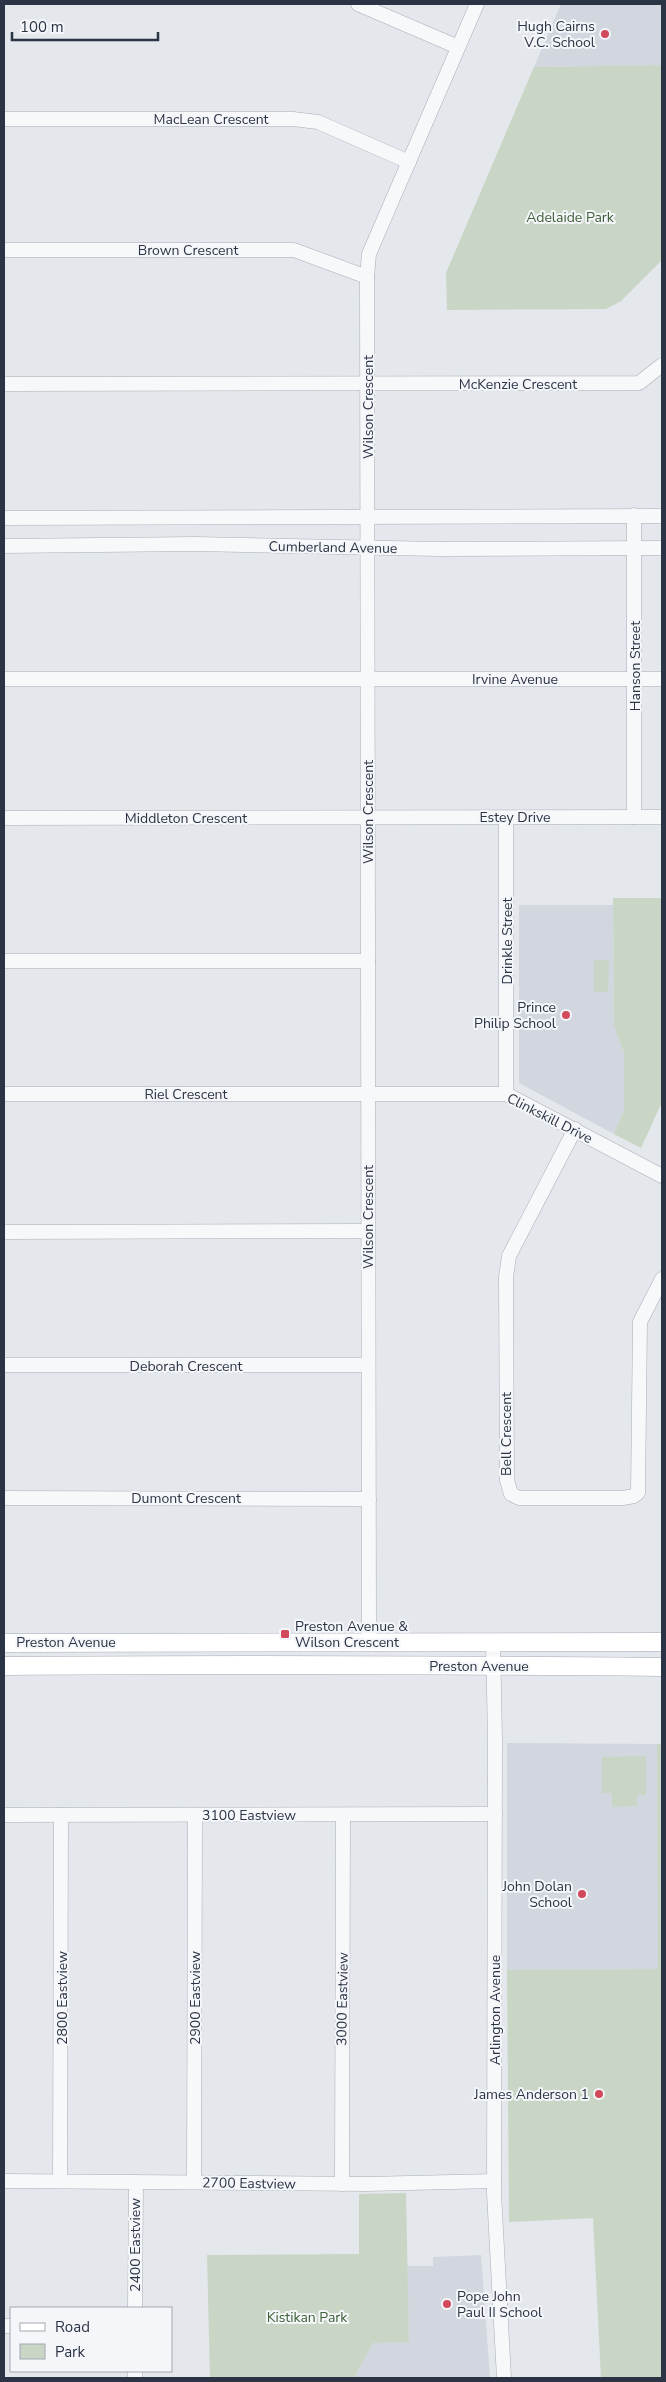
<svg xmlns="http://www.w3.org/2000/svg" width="666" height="2382" font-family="'Nunito Sans',sans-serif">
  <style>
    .built { fill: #d2d6de }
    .green { fill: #c9d6c5 }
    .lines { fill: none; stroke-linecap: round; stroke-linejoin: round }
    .minor-casing { stroke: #a9aeb7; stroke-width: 15 }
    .major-casing { stroke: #a3abb8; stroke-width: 19 }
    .minor { stroke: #f7f8fa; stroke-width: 14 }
    .major { stroke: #fff; stroke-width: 18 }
    .poi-dot { fill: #d1495b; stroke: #f4f6f9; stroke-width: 2 }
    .labels { text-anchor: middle; stroke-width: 4; stroke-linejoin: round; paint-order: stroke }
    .poi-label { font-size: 14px; fill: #2b3445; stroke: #f4f6f9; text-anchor: end }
    .street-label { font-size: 14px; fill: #2b3445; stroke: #f4f6f9 }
    .park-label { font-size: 14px; fill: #3f6138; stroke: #f4f6f9 }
  </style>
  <rect width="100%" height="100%" fill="#e4e7ec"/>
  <!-- built -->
  <g class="built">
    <polygon points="561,4 662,4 662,65 534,67"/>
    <polygon points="519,905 613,905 614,1025 624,1053 624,1110 614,1134 519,1083"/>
    <polygon points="507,1743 657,1744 659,1969 507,1970"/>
    <polygon points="481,2255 490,2378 354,2378 373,2343 409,2341 407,2266 433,2266 433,2257"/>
  </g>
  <!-- green -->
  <g class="green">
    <polygon points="662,65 662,260 621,301 606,309 447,310 446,273 534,67"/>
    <polygon points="613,898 662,898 662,1102 641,1148 614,1134 624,1110 624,1053 614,1025"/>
    <polygon points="594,960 609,960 608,992 594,992"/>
    <polygon points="657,1744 662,1744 662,2378 601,2378 593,2218 509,2222 507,1970 658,1969"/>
    <polygon points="646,1756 646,1795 637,1795 637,1806 612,1807 612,1793 602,1793 602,1757"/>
    <polygon points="406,2193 409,2342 373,2343 354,2378 210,2378 207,2255 359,2254 359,2194"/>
  </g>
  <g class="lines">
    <defs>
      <g id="minor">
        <polyline points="358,4 458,47"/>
        <polyline points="4,119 293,119 318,122 409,162"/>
        <polyline points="4,250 294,250 367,277"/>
        <polyline points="4,384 639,383 662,365"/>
        <polyline points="634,515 634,817"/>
        <polyline points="4,518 662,516"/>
        <polyline points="4,546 195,544 439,549 662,548"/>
        <polyline points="4,679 662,679"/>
        <polyline points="4,818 662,817"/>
        <polyline points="506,818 506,1094"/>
        <polyline points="4,961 368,961"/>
        <polyline points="4,1094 506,1094 662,1176"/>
        <polyline points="575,1129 509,1256 506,1277 507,1480 511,1494 519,1498 623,1498 634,1496 638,1493 640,1322 662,1279"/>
        <polyline points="4,1232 368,1231"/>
        <polyline points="4,1365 368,1365"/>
        <polyline points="4,1498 369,1499"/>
        <polyline points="369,1641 367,277 369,254 477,4"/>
        <polyline points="493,1642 495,1739 494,2193 504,2378"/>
        <polyline points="4,1815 495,1814"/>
        <polyline points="4,2181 367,2184 494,2181"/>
        <polyline points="60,2181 61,1815"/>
        <polyline points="194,2182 195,1815"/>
        <polyline points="342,2184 343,1815"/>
        <polyline points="135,2308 136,2182"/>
        <polyline points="4,2326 11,2326"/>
        <polyline points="135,2371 135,2378"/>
      </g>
      <g id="major">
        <polyline points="4,1643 662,1642"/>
        <path d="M4,1666C223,1664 443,1665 662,1667"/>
      </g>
    </defs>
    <!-- minor casing -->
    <use href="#minor" class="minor-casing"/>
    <!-- major casing -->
    <use href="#major" class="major-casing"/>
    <!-- minor -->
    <use href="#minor" class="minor"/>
    <!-- major -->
    <use href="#major" class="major"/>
  </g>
  <!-- markers -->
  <g class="poi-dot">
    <circle cx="605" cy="34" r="5"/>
    <circle cx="566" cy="1015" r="5"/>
    <rect x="280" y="1629" width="10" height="10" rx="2.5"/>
    <circle cx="582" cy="1894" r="5"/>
    <circle cx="599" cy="2094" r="5"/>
    <circle cx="447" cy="2304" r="5"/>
  </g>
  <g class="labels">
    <!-- poi labels -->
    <g class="poi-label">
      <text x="595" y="31">Hugh Cairns<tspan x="595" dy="16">V.C. School</tspan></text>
      <text x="556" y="1012">Prince<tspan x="556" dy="16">Philip School</tspan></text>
      <text x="295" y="1631" text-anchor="start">Preston Avenue &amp;<tspan x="295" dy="16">Wilson Crescent</tspan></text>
      <text x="572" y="1891">John Dolan<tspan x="572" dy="16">School</tspan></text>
      <text x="589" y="2099">James Anderson 1</text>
      <text x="457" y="2301" text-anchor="start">Pope John<tspan x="457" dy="16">Paul II School</tspan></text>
    </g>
    <!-- street labels -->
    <g class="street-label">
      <text x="211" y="124">MacLean Crescent</text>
      <text x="188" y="255">Brown Crescent</text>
      <text x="518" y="389">McKenzie Crescent</text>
      <text transform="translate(368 407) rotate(-90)" y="5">Wilson Crescent</text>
      <text transform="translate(333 547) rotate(1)" y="5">Cumberland Avenue</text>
      <text transform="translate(635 666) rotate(-90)" y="5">Hanson Street</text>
      <text x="515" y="684">Irvine Avenue</text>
      <text transform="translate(368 812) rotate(-90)" y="5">Wilson Crescent</text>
      <text x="515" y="822">Estey Drive</text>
      <text x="186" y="823">Middleton Crescent</text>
      <text transform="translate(507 941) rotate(-90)" y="5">Drinkle Street</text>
      <text x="186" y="1099">Riel Crescent</text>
      <text transform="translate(550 1118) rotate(27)" y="5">Clinkskill Drive</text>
      <text transform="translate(368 1217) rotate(-90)" y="5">Wilson Crescent</text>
      <text x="186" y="1371">Deborah Crescent</text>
      <text transform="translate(506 1434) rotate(-90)" y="5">Bell Crescent</text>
      <text x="186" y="1503">Dumont Crescent</text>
      <text x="66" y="1647">Preston Avenue</text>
      <text x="479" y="1671">Preston Avenue</text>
      <text x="249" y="1820">3100 Eastview</text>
      <text transform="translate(62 1998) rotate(-90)" y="5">2800 Eastview</text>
      <text transform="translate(195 1998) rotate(-90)" y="5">2900 Eastview</text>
      <text transform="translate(342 1999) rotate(-89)" y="5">3000 Eastview</text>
      <text transform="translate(495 2010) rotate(-90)" y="5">Arlington Avenue</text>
      <text transform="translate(249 2183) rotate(1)" y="5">2700 Eastview</text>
      <text transform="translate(135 2245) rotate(-90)" y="5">2400 Eastview</text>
    </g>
    <!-- park labels -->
    <g class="park-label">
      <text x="570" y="222">Adelaide Park</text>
      <text x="307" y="2322">Kistikan Park</text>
    </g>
  </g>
  <!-- border -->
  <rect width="666" height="2382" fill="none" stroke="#2b3445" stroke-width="10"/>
  <!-- legend -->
  <rect x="10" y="2307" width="162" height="65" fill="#f4f6f9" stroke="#a4a8b1"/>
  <rect x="20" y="2323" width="25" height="8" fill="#ffffff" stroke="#a4a8b1"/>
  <text x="55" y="2332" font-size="15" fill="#2b3445">Road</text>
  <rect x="20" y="2344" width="25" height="15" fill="#c9d6c5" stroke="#a4a8b1"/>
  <text x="55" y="2357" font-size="15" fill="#2b3445">Park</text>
  <!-- scale -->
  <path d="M12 32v8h146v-8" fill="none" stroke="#2b3445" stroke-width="2.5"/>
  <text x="20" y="32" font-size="15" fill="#2b3445" stroke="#f4f6f9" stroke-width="4" paint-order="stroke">100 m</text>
</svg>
